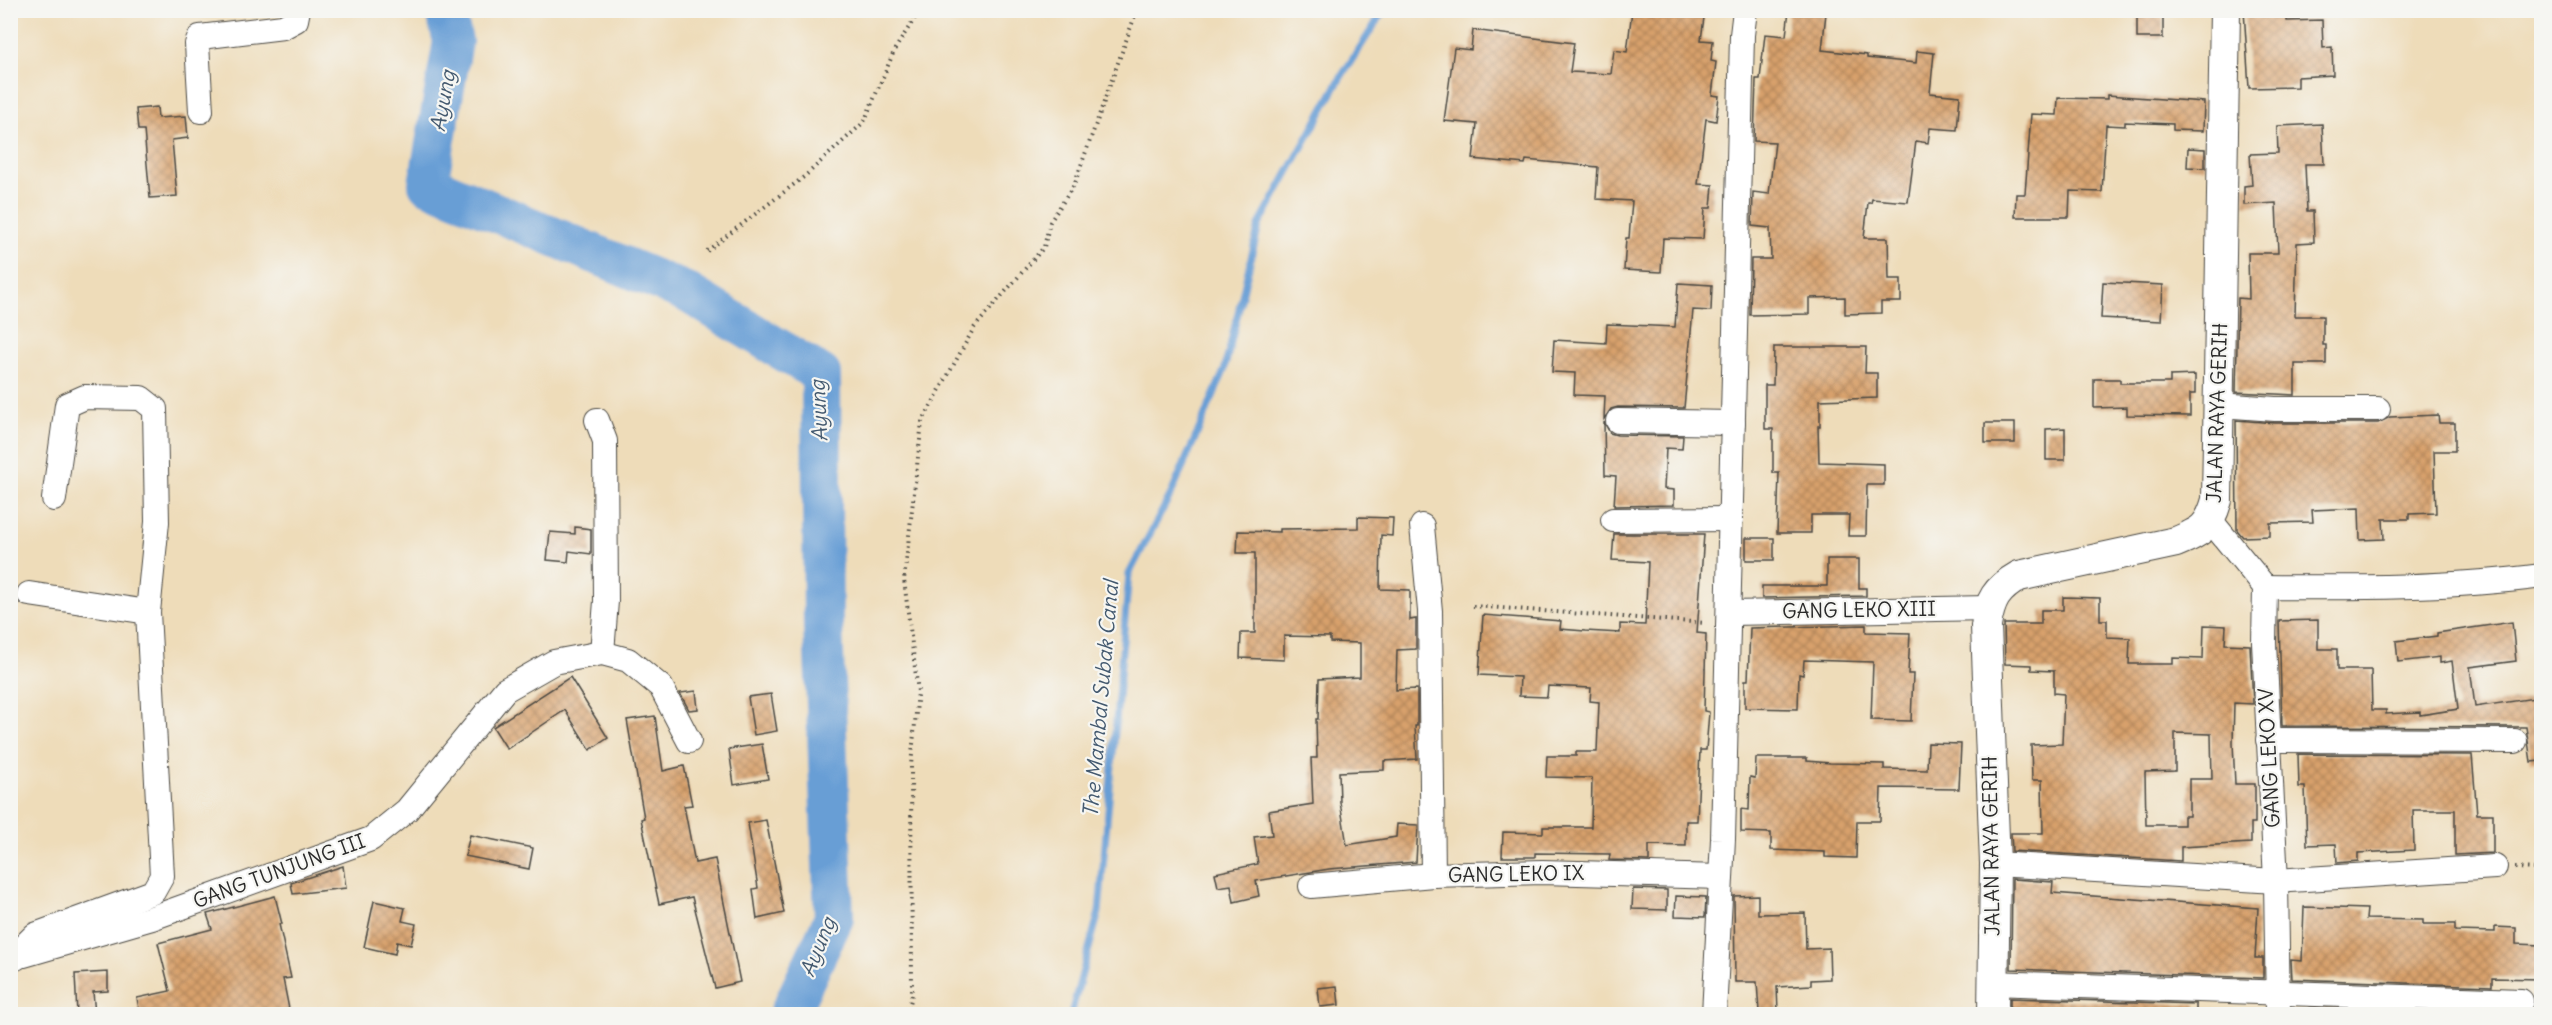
<svg xmlns="http://www.w3.org/2000/svg" width="2552" height="1025" font-family="Delius,sans-serif">
  <style>
    .lines { fill: none; stroke-linecap: round; stroke-linejoin: round }
    .stream { stroke: #689ed5; stroke-width: 7 }
    .river { stroke: #689ed5; stroke-width: 40 }
    .building { fill: url(#building-cross-hatch); fill-rule: evenodd }
    .minor-casing { stroke: #484640; stroke-width: 26 }
    .tertiary-casing { stroke: #484640; stroke-width: 32 }
    .path { stroke: #484640; stroke-width: 4; stroke-dasharray: 1.5 4.5; stroke-linecap: butt }
    .minor { stroke: #fff; stroke-width: 24 }
    .tertiary { stroke: #fff; stroke-width: 30 }
    .labels { text-anchor: middle; stroke-width: 4.5; stroke-linejoin: round; paint-order: stroke }
    .street-label { font-size: 20px; fill: #2b2b2b; stroke: #f6f6f2 }
    .water-label { font-size: 21px; font-style: italic; fill: #43596f; stroke: #f6f6f2 }
  </style>
  <defs>
    <pattern id="building-cross-hatch" width="8" height="8" patternUnits="userSpaceOnUse" patternTransform="scale(1.5)"><rect width="8" height="8" fill="#d8a16c"/><path d="M0 0l8 8M0 8l8-8" fill="none" stroke="#af8359"/></pattern>
  </defs>
  <rect width="100%" height="100%" fill="#f6f6f2"/>
  <filter id="ink" filterUnits="userSpaceOnUse"><feTurbulence type="fractalNoise" baseFrequency=".0167" numOctaves="2"/><feDisplacementMap in="SourceGraphic" scale="12" xChannelSelector="R" yChannelSelector="G"/><feConvolveMatrix kernelMatrix="1 2 1 2 8 2 1 2 1" color-interpolation-filters="sRGB"/></filter>
  <filter id="wash" filterUnits="userSpaceOnUse"><feTurbulence type="fractalNoise" baseFrequency=".008" numOctaves="4" result="noise"/><feDisplacementMap in="SourceGraphic" scale="24" xChannelSelector="R" yChannelSelector="G"/><feGaussianBlur stdDeviation="1.35" result="paint"/><feColorMatrix in="noise" values="0 0 0 0 0 0 0 0 0 0 0 0 0 0 0 0 0 1.4 0 .05"/><feComposite in="paint" operator="in"/></filter>
  <g filter="url(#wash)">
    <rect width="100%" height="100%" fill="#eedcb9"/>
    <g class="lines">
      <!-- stream -->
      <polyline class="stream" points="1071,1014 1099,912 1129,574 1172,492 1224,371 1259,225 1341,77 1384,10"/>
      <!-- river -->
      <polyline class="river" points="445,10 453,41 428,184 686,292 821,374 823,625 834,918 789,1014"/>
    </g>
    <g id="blocks">
      <!-- building -->
      <g class="building">
        <polygon points="1632,10 1705,10 1701,40 1713,41 1711,61 1716,62 1712,95 1719,96 1716,121 1706,119 1698,184 1713,185 1711,208 1705,208 1703,239 1663,238 1661,272 1624,270 1626,238 1629,238 1632,201 1596,199 1598,167 1526,160 1525,164 1473,159 1477,124 1444,121 1454,48 1471,50 1473,30 1574,43 1570,72 1611,74 1614,50 1627,52"/>
        <polygon points="1789,10 1826,13 1822,50 1867,55 1867,58 1916,63 1917,51 1934,53 1930,93 1960,96 1957,130 1930,128 1928,143 1916,141 1908,202 1872,199 1871,203 1868,203 1864,238 1888,238 1889,279 1901,279 1901,302 1881,302 1881,313 1845,314 1845,297 1809,298 1809,314 1750,315 1751,259 1771,259 1770,228 1752,226 1753,192 1769,194 1775,142 1754,141 1756,79 1760,79 1765,34 1786,36"/>
        <rect x="2137" y="10" width="26" height="28"/>
        <polygon points="2244,10 2286,10 2287,21 2322,20 2323,48 2332,47 2333,75 2298,77 2298,87 2249,88"/>
        <polygon points="2107,95 2204,102 2203,131 2173,130 2173,124 2125,122 2125,126 2106,125 2102,192 2070,191 2069,217 2015,217 2016,194 2025,194 2031,114 2057,115 2058,98 2107,99"/>
        <polygon points="157,107 158,118 186,116 188,138 172,140 177,196 150,198 144,130 138,130 136,109"/>
        <polygon points="2322,124 2324,164 2305,164 2307,211 2313,211 2314,242 2297,243 2295,316 2323,316 2323,345 2326,345 2326,364 2295,364 2295,395 2236,392 2238,298 2249,299 2248,253 2278,253 2276,203 2244,205 2244,186 2252,185 2250,154 2278,153 2277,126"/>
        <polygon points="2188,148 2205,149 2205,168 2187,167"/>
        <polygon points="2103,282 2163,285 2161,321 2101,318"/>
        <polygon points="1678,283 1712,285 1711,311 1693,310 1684,408 1618,407 1611,409 1604,419 1605,396 1574,395 1575,373 1552,372 1554,340 1606,343 1607,324 1675,327"/>
        <polygon points="1774,347 1866,347 1865,373 1877,373 1877,398 1820,400 1820,426 1818,426 1819,462 1884,464 1884,485 1867,485 1866,536 1848,536 1849,515 1811,515 1811,533 1777,533 1779,473 1773,473 1773,429 1765,429 1765,385 1773,385"/>
        <polygon points="2195,375 2195,394 2190,394 2190,416 2127,415 2127,407 2094,408 2094,379 2120,379 2120,383 2170,383 2170,376"/>
        <polygon points="2438,415 2439,423 2455,423 2455,451 2434,451 2436,513 2409,514 2409,519 2383,519 2384,539 2360,540 2359,508 2312,510 2313,522 2270,523 2270,536 2243,537 2237,530 2236,420 2275,423 2378,423 2390,417"/>
        <polygon points="1604,422 1610,433 1617,435 1683,436 1682,449 1666,448 1664,489 1674,490 1674,505 1614,506 1616,476 1605,475"/>
        <rect x="1985" y="423" width="30" height="20"/>
        <polygon points="2065,428 2065,460 2046,460 2046,429"/>
        <polygon points="1358,517 1393,518 1392,536 1381,535 1380,589 1410,590 1410,620 1416,619 1416,649 1397,650 1396,690 1417,689 1417,726 1415,726 1417,759 1384,761 1384,770 1339,772 1340,802 1347,845 1396,837 1397,824 1418,825 1416,862 1329,869 1256,881 1259,896 1234,902 1231,885 1218,887 1215,873 1258,864 1254,837 1272,835 1269,811 1313,804 1311,758 1317,758 1316,719 1318,719 1319,679 1360,677 1360,643 1330,642 1330,637 1284,636 1284,660 1240,658 1241,633 1255,633 1255,553 1237,553 1238,531 1280,532 1280,529 1358,528"/>
        <polygon points="575,527 591,529 591,554 569,551 568,562 547,560 550,532 575,534"/>
        <polygon points="1614,534 1704,534 1697,633 1706,634 1704,711 1709,712 1706,750 1700,750 1697,821 1686,821 1686,846 1649,845 1649,861 1609,860 1610,854 1535,853 1535,857 1502,857 1503,832 1543,833 1543,827 1591,827 1592,778 1546,777 1547,756 1576,756 1576,752 1597,752 1599,702 1590,701 1591,688 1548,686 1547,697 1519,696 1520,677 1479,675 1483,615 1561,621 1560,629 1585,631 1620,633 1620,624 1645,625 1648,562 1612,560"/>
        <rect x="1746" y="538" width="28" height="22"/>
        <polygon points="1827,559 1859,559 1859,588 1866,588 1866,596 1762,598 1762,586 1827,586"/>
        <path d="M2063,597L2100,598V620H2107V637L2130,638L2129,664H2173V658L2203,659L2204,625L2226,626L2225,644L2250,645L2253,704L2234,703L2233,743L2235,784H2255V823H2251V843L2181,847V861L2012,851L2011,833H2043L2042,780H2032L2031,745L2062,744L2064,694L2054,693V671L2031,670V665L2005,664L2004,624H2041V610H2063ZM2175,733L2211,734L2212,779H2189V816H2184V825H2146L2145,772L2175,771Z"/>
        <polygon points="2318,620 2318,649 2337,649 2337,670 2371,670 2372,710 2386,710 2386,714 2420,712 2420,715 2458,709 2452,661 2440,663 2440,657 2398,662 2396,641 2437,636 2437,633 2512,622 2516,661 2470,667 2475,707 2541,697 2541,761 2531,762 2526,727 2282,726 2279,621"/>
        <polygon points="1866,625 1866,632 1910,633 1908,674 1913,674 1911,721 1871,720 1873,662 1804,660 1803,675 1799,674 1798,709 1745,708 1745,680 1748,680 1750,628"/>
        <polygon points="570,677 608,738 590,750 565,710 507,749 493,727"/>
        <polygon points="696,691 698,709 689,710 680,693"/>
        <polygon points="771,694 777,731 754,735 748,697"/>
        <polygon points="655,716 663,771 684,766 692,805 684,806 695,863 715,859 740,982 715,988 692,897 659,904 641,819 644,818 627,720"/>
        <polygon points="1928,743 1961,744 1959,789 1881,788 1880,821 1857,821 1856,858 1825,857 1825,852 1771,850 1771,833 1741,832 1741,809 1749,810 1750,777 1755,778 1756,758 1807,758 1807,761 1830,763 1884,764 1884,769 1927,770"/>
        <polygon points="762,744 768,779 734,785 729,749"/>
        <polygon points="2298,754 2472,755 2477,814 2493,814 2493,853 2455,855 2455,810 2413,810 2414,850 2358,853 2358,861 2337,863 2336,844 2307,845 2305,787 2299,787"/>
        <polygon points="766,820 784,913 757,919 753,889 758,888 748,823"/>
        <polygon points="470,835 533,848 529,869 465,856"/>
        <polygon points="343,866 346,888 293,894 291,883"/>
        <polygon points="2012,879 2053,882 2052,893 2258,908 2255,958 2263,958 2263,978 2011,969"/>
        <polygon points="1633,889 1667,890 1667,910 1632,909"/>
        <polygon points="1758,895 1758,914 1805,913 1806,949 1829,948 1830,979 1811,980 1811,985 1777,987 1778,1011 1759,1012 1757,982 1735,982 1734,896"/>
        <polygon points="275,896 282,924 279,924 291,978 283,979 290,1014 140,1014 137,998 170,991 158,943 212,929 207,914"/>
        <polygon points="1676,896 1706,897 1705,917 1675,916"/>
        <polygon points="374,901 405,908 402,921 416,924 411,945 397,942 395,954 364,947"/>
        <polygon points="2304,907 2367,909 2366,919 2423,920 2423,924 2455,924 2455,931 2495,932 2495,927 2516,928 2516,944 2541,945 2541,979 2492,978 2492,986 2292,979 2291,960 2302,961"/>
        <polygon points="108,972 108,991 93,992 95,1014 77,1014 75,974"/>
        <polygon points="1337,986 1339,1005 1320,1007 1318,988"/>
        <polygon points="2010,998 2196,1004 2196,1014 2010,1014"/>
        <polygon points="2310,1008 2420,1012 2420,1014 2310,1014"/>
      </g>
    </g>
  </g>
  <g filter="url(#ink)">
    <use href="#blocks" fill-opacity="0" stroke="#484640" stroke-width="1.5"/>
    <g class="lines">
      <defs>
        <g id="minor">
          <polyline points="201,111 197,44 200,37 283,27 296,20 298,10"/>
          <polyline points="2220,405 2275,409 2378,409"/>
          <polyline points="597,420 605,441 606,601 602,653"/>
          <polyline points="1618,421 1733,423"/>
          <polyline points="1613,520 1731,519"/>
          <polyline points="2211,521 2265,587 2264,643 2276,881 2278,1014"/>
          <polyline points="1422,526 1430,611 1433,875"/>
          <path d="M2265,587C2357,588 2450,588 2542,576"/>
          <polyline points="29,594 148,612"/>
          <polyline points="1729,613 1988,608"/>
          <polyline points="2268,740 2515,741"/>
          <polyline points="1995,864 2276,881 2495,867"/>
          <polyline points="1311,886 1433,875 1542,872 1721,877"/>
          <polyline points="24,955 152,918 371,839 407,810 505,690 554,662 602,653 628,660 661,687 689,741"/>
          <polyline points="16,958 19,951 35,935 153,892 162,876 148,612 157,522 155,409 141,398 85,397 67,405 54,499"/>
          <polyline points="1992,983 2521,1001"/>
          <polyline points="1714,1014 1723,839 1742,35 1745,10"/>
        </g>
        <path id="tertiary" d="M1993,1014L1995,864L1986,626C1990,600 1996,589 2019,576L2176,542C2202,531 2209,528 2217,500L2225,10"/>
      </defs>
      <!-- minor casing -->
      <use href="#minor" class="minor-casing"/>
      <!-- tertiary casing -->
      <use href="#tertiary" class="tertiary-casing"/>
      <!-- path -->
      <g class="path">
        <polyline points="707,251 805,176 864,122 895,49 920,10"/>
        <polyline points="1473,606 1706,623"/>
        <polyline points="2515,868 2542,869"/>
        <polyline points="908,1014 912,994 911,765 918,692 904,580 922,422 974,328 1044,247 1050,222 1074,185 1137,10"/>
      </g>
      <!-- minor -->
      <use href="#minor" class="minor"/>
      <!-- tertiary -->
      <use href="#tertiary" class="tertiary"/>
    </g>
  </g>
  <g class="labels">
    <!-- street labels -->
    <g class="street-label">
      <text transform="translate(2217 413) rotate(-88)" y="7">JALAN RAYA GERIH</text>
      <text transform="translate(1859 610) rotate(-1)" y="7">GANG LEKO XIII</text>
      <text transform="translate(2269 758) rotate(-93)" y="7">GANG LEKO XV</text>
      <text transform="translate(1991 846) rotate(-91)" y="7">JALAN RAYA GERIH</text>
      <text transform="translate(279 871) rotate(-20)" y="7">GANG TUNJUNG III</text>
      <text transform="translate(1516 874) rotate(-1)" y="7">GANG LEKO IX</text>
    </g>
    <!-- water labels -->
    <g class="water-label">
      <text transform="translate(443 101) rotate(-80)" y="7">Ayung</text>
      <text transform="translate(819 411) rotate(-93)" y="7">Ayung</text>
      <text transform="translate(1101 699) rotate(-85)" y="7">The Mambal Subak Canal</text>
      <text transform="translate(818 947) rotate(-68)" y="7">Ayung</text>
    </g>
  </g>
  <!-- margin -->
  <rect width="2552" height="1025" fill="none" stroke="#f6f6f2" stroke-width="36"/>
</svg>
